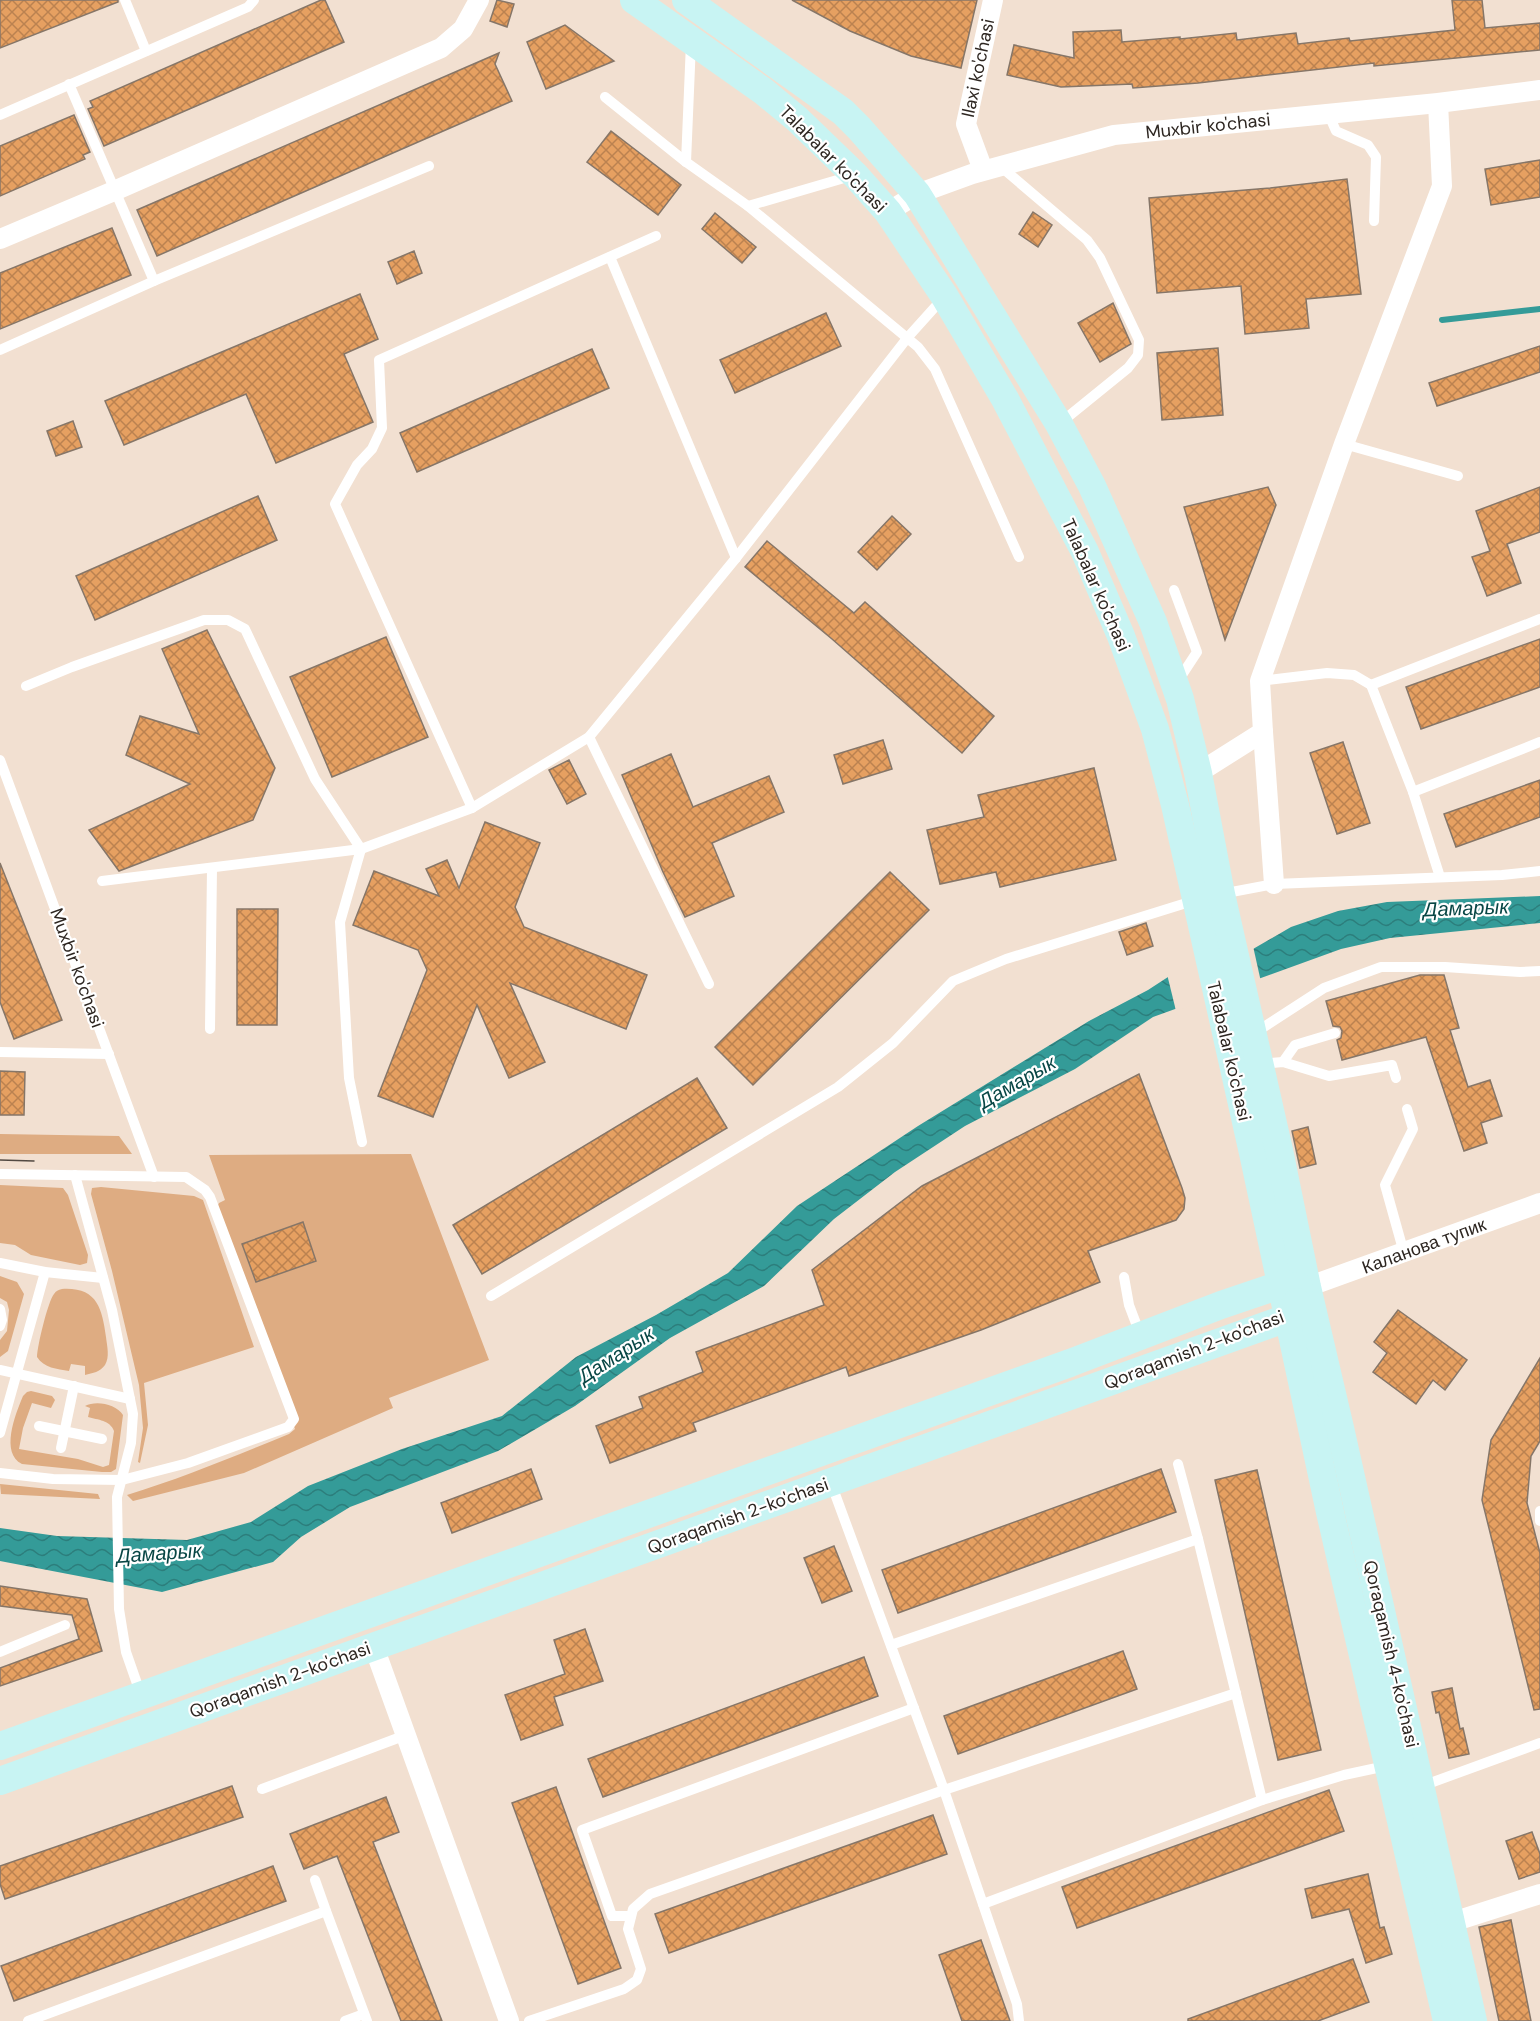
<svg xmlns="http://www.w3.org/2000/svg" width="1540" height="2021" font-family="'DM Sans',sans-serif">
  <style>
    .green { fill: #deac82 }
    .water { fill: url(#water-waves) }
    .pier { fill: #f2e0d1 }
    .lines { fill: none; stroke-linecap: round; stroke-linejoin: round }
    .stream { stroke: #349b98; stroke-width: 6 }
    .building { fill: url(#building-cross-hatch); stroke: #867668; stroke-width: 1.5 }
    .service { stroke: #fff; stroke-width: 10 }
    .minor { stroke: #fff; stroke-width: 20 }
    .secondary { stroke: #c8f4f3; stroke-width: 28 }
    .tram { stroke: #524942; stroke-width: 1.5 }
    .labels { text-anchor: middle; stroke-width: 4.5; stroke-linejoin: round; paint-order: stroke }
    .street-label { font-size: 18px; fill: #2d2621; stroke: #fff }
    .water-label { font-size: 20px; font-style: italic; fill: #084645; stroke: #fff }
  </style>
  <defs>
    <pattern id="water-waves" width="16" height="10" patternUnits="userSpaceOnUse" patternTransform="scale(1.5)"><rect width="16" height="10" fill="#349b98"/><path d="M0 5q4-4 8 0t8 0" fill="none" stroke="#2c7e7c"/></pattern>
    <pattern id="building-cross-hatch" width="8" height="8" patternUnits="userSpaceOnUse" patternTransform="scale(1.5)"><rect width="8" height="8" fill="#e6a061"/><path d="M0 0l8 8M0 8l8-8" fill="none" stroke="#bb8250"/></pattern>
  </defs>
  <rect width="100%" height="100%" fill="#f2e0d1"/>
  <!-- green -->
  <g class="green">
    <polygon points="0,1134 119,1136 132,1154 0,1154"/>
    <path d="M411,1154L489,1360L389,1398L393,1408L244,1473L133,1501L127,1495C182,1478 235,1456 289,1434L295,1429L216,1209L219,1203L225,1200L209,1155Z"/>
    <polygon points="0,1185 63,1188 68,1195 88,1255 87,1263 80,1265 31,1255 15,1245 0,1243"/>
    <polygon points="101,1187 194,1196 203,1200 254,1347 144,1383 148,1425 140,1463 138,1462 143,1428 139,1385 112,1271 91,1194 92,1188"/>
    <polygon points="0,1276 17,1282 24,1294 8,1351 0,1357 0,1340 7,1331 9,1310 7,1302 0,1298"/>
    <path d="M62,1289C97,1287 102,1308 106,1337C107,1346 110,1357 105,1365C100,1372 93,1373 85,1375V1366L71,1364L69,1371C57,1369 44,1368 37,1357C37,1347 48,1301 54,1294C56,1291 58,1290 62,1289Z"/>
    <path d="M31,1391L52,1396L55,1400L51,1408L32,1403L23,1428L19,1449L78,1459L103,1467L109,1465L114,1431C110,1420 98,1420 88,1417L90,1408L85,1406C96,1400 116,1404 123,1415L116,1469L111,1472H102L22,1464C0,1453 15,1415 23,1396L27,1392Z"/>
    <polygon points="0,1484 98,1494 100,1499 1,1494"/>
  </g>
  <!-- water -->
  <polygon class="water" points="1540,896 1540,923 1390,938 1341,949 1153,1017 1075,1069 965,1126 895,1172 834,1219 764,1286 670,1338 575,1406 498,1451 350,1507 301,1537 273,1562 162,1592 0,1561 0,1528 57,1536 187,1540 251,1522 308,1486 402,1449 502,1416 576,1357 656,1315 728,1273 797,1206 918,1126 1089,1021 1148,990 1168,977 1253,949 1291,927 1338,911 1387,902"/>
  <!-- pier -->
  <polygon class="pier" points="1253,946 1261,982 1176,1011 1167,974"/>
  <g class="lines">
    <!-- stream -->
    <polyline class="stream" points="1442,320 1540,309"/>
  </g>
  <!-- building -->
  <g class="building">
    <polygon points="0,0 118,0 118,2 0,48"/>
    <polygon points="321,0 325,0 344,42 104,146 88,109 93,107 90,101"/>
    <polygon points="497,0 514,4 507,27 490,21"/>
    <polygon points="792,0 977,0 961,68 911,56 850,31"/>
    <polygon points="1452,0 1482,0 1485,28 1540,23 1540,50 1374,66 1374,63 1198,83 1133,88 1132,84 1061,87 1007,75 1014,45 1074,58 1073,32 1121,30 1122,42 1180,37 1180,39 1236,33 1237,40 1296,33 1298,44 1349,38 1350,41 1455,30"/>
    <polygon points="565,25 614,61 546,89 527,42"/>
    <polygon points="499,53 495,64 512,101 157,256 137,210"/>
    <polygon points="74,115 90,152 83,155 85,159 0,196 0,146"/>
    <polygon points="611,131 681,185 658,215 587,162"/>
    <polygon points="1540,160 1540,197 1491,205 1485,169"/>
    <polygon points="1347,179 1361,294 1306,299 1309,328 1245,334 1241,286 1157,293 1149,198 1270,188"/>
    <polygon points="1033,212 1052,225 1038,247 1019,234"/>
    <polygon points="715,213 756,247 742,263 702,229"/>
    <polygon points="112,228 131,275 0,329 0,273"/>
    <polygon points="414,251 422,273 397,284 388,262"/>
    <polygon points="360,294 378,339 344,354 373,422 276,463 246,394 124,445 105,401"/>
    <polygon points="1113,303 1131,344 1100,362 1078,323"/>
    <polygon points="826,313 841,346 735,393 720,360"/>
    <polygon points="1540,346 1540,372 1437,406 1429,383"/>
    <polygon points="1218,348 1223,415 1162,420 1157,353"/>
    <polygon points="592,349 609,388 417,472 400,433"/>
    <polygon points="73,421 82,447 56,456 47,431"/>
    <polygon points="1268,487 1276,505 1225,640 1184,507"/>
    <polygon points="1540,487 1540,532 1507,544 1521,583 1487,596 1472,557 1490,551 1476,511"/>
    <polygon points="258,496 277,540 95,620 76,576"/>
    <polygon points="892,516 911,534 877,570 858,552"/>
    <polygon points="767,541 854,613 865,602 994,716 962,753 832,639 745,567"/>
    <polygon points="207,630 275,768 253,820 119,871 89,830 190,784 126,755 140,716 199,734 162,649"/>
    <polygon points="386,637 428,737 332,777 290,677"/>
    <polygon points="1540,639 1540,687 1421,729 1406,687"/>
    <polygon points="883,740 892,769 843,784 834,755"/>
    <polygon points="1343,742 1370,823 1337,834 1310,753"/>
    <polygon points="671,754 693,807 769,776 784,812 712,843 734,896 685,917 663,872 622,775"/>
    <polygon points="569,760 586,794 567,804 549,770"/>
    <polygon points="1094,768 1116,860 1000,887 996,872 940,884 927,830 984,817 978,795"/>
    <polygon points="1540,780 1540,817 1456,847 1444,814"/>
    <polygon points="485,822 540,843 515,907 524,927 647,975 626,1029 510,983 545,1062 509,1078 477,1005 433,1117 378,1096 427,970 418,950 353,925 374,871 439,896 426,869 447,860 459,888"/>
    <polygon points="0,863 62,1020 14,1039 0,1002"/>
    <polygon points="890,872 929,910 753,1085 715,1047"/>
    <polygon points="237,909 278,909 277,1025 237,1025"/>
    <polygon points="1146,923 1153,946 1127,955 1119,932"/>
    <polygon points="1420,975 1444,975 1459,1028 1450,1030 1468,1087 1490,1080 1502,1116 1481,1123 1487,1143 1464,1151 1426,1037 1342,1060 1337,1040 1341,1038 1342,1031 1340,1027 1333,1026 1326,1001"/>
    <polygon points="0,1071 25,1072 24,1115 0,1115"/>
    <polygon points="1139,1074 1182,1188 1185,1198 1184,1209 1176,1220 1088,1251 1100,1282 981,1330 849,1376 846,1367 693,1423 696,1431 610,1463 596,1426 643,1408 639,1397 703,1372 696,1352 824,1305 812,1270 922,1186"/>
    <polygon points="697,1078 727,1128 482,1274 453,1225"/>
    <polygon points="1308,1127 1316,1164 1300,1168 1292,1131"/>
    <polygon points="303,1222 316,1261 256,1282 242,1244"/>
    <polygon points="1398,1310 1467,1360 1445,1390 1433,1380 1416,1404 1373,1372 1387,1353 1374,1342"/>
    <polygon points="1540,1358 1540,1441 1531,1456 1527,1503 1540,1553 1540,1709 1534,1710 1482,1500 1491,1440"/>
    <polygon points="531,1469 542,1499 452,1533 441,1503"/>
    <polygon points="1161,1469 1176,1512 898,1613 882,1570"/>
    <polygon points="1257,1470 1321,1750 1278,1760 1215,1480"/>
    <polygon points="834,1546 852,1591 822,1603 804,1558"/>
    <polygon points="0,1586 87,1599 102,1651 0,1686 0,1668 79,1639 72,1615 0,1606"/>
    <polygon points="585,1629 603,1681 554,1697 563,1725 521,1740 505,1695 565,1674 554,1640"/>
    <polygon points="1123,1651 1137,1689 958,1754 944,1716"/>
    <polygon points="864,1657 878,1696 603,1797 588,1759"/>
    <polygon points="1452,1688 1460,1729 1463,1728 1469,1754 1449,1758 1439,1712 1436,1713 1432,1692"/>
    <polygon points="232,1786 243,1817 5,1899 0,1884 0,1866"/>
    <polygon points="556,1787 621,1968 578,1984 512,1803"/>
    <polygon points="1329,1790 1344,1831 1077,1928 1062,1887"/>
    <polygon points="386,1797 399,1832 373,1842 442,2021 401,2021 337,1856 304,1869 290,1834"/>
    <polygon points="933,1815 947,1854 669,1953 655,1914"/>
    <polygon points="1532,1832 1540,1854 1540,1872 1519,1879 1506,1841"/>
    <polygon points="273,1866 286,1901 14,2001 1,1966"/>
    <polygon points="1368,1874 1380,1928 1384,1927 1392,1954 1366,1963 1349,1909 1312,1918 1305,1889"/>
    <polygon points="1511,1920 1531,2021 1499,2021 1479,1927"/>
    <polygon points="981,1940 1010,2021 962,2021 939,1955"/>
    <polygon points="1353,1959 1369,2002 1318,2021 1188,2021 1188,2019"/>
  </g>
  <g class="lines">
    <!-- service -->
    <g class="service">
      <polyline points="125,0 146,51"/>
      <polyline points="69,84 154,281"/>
      <polyline points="605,97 686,162 748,206 851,176"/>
      <polyline points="1331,114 1332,122 1336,131 1368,145 1376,157 1374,221"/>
      <polyline points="0,115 248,7 254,0"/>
      <polyline points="686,162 691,43"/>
      <polyline points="1000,166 1087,240 1100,258 1139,340 1138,355 1128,368 1059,424"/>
      <polyline points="748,206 918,347 935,369 1019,557"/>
      <polyline points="610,257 736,558"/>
      <polyline points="0,350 154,281 429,166"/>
      <polyline points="1344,444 1458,476"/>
      <polyline points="1174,590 1197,652 1178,681"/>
      <polyline points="1260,681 1327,673 1354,675 1371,685"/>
      <polyline points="26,686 72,667 204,620 228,620 245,629 315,779 361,849 340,922 349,1078 362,1142"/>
      <polyline points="589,737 709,984"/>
      <polyline points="0,760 154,1177"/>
      <polyline points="1413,792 1540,742"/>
      <polyline points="472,808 335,504 357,465 372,449 382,428 379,360 656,236"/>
      <polyline points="1440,877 1413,792 1371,685 1540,619"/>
      <polyline points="102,881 361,849 472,808 589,737 736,558 908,337 944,297"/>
      <polyline points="1221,894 1274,884 1502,875 1540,871"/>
      <polyline points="210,1029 212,868"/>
      <polyline points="1253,1034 1324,988 1381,967 1445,967 1520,972 1540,971"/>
      <polyline points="0,1052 109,1054"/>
      <polyline points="1283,1062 1295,1045 1335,1033"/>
      <polyline points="1260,1064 1283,1062 1329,1076 1392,1065 1396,1078"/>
      <polyline points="0,1174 186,1177 205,1190 210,1197 294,1419 288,1427 188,1463 122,1480 53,1479 0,1473"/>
      <polyline points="75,1175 112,1310 133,1414 131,1443 117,1497 119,1609 126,1652 141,1695"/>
      <polyline points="1404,1253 1385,1185 1413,1129 1407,1109"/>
      <polyline points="0,1263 45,1272 103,1278"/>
      <polyline points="1124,1277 1129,1305 1140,1334"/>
      <polyline points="491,1296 838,1087 893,1043 953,981 1006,959 1196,900"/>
      <polyline points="0,1309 2,1320 0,1326"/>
      <polyline points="0,1370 130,1399"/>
      <polyline points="39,1426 102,1439"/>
      <polyline points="0,1433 45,1272"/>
      <polyline points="61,1448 74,1386"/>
      <polyline points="1540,1511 1540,1521"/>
      <polyline points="891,1645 1198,1539 1178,1464"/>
      <polyline points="0,1652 65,1625"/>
      <polyline points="1422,1786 1540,1743"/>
      <polyline points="262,1789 406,1735"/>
      <polyline points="1262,1800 1344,1775 1386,1766"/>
      <polyline points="315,1880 326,1911"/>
      <polyline points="983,1904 1262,1800 1198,1539"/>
      <polyline points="631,1916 612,1916 582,1830 914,1708"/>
      <polyline points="28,2021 326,1911 367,2021"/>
      <polyline points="345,2021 364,2014"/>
      <polyline points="529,2021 624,1989 637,1980 641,1969 628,1929 633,1909 650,1894 944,1790 831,1483"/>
      <polyline points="1019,2021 1017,2004 944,1790 1236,1693"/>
    </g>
    <!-- minor -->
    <g class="minor">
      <polyline points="983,170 966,124 993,0"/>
      <polyline points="888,212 917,194 972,174 1114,135 1438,103 1540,90"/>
      <polyline points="0,239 114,191 441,48 463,29 479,0"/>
      <polyline points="1263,732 1274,884"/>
      <polyline points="1198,773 1263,732 1260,681 1344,444 1442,186 1438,103"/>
      <polyline points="1307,1287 1540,1203"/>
      <polyline points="374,1647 509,2021"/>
      <polyline points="1440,1926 1540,1894"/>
    </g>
    <!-- secondary -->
    <g class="secondary">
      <polyline points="634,0 763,91 797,119 855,175 888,212 945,297 1005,399 1085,552 1121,636 1155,729 1175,805 1253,1153 1330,1512 1447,2021"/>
      <polyline points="686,0 843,112 859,128 917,194 1059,424 1092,486 1153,622 1180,699 1198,773 1221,894 1279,1150 1307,1287 1340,1428 1473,2021"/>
      <polyline points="0,1746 1070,1363 1221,1305 1280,1285 1299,1287"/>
      <polyline points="0,1781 1287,1318 1297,1302"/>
    </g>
    <!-- tram -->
    <polyline class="tram" points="0,1160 34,1161"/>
  </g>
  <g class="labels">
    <!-- street labels -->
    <g class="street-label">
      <text transform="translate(978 68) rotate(-78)" y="6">Ilaxi ko'chasi</text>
      <text transform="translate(1208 126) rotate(-6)" y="6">Muxbir ko'chasi</text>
      <text transform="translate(833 159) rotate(45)" y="6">Talabalar ko'chasi</text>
      <text transform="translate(1096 585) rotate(66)" y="6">Talabalar ko'chasi</text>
      <text transform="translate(77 968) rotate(70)" y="6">Muxbir ko'chasi</text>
      <text transform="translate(1229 1051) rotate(77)" y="6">Talabalar ko'chasi</text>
      <text transform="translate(1424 1246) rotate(-20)" y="6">Каланова тупик</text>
      <text transform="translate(1194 1350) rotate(-21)" y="6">Qoraqamish 2-ko'chasi</text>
      <text transform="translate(738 1516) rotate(-20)" y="6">Qoraqamish 2-ko'chasi</text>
      <text transform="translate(1391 1654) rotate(77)" y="6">Qoraqamish 4-ko'chasi</text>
      <text transform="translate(280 1680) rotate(-20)" y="6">Qoraqamish 2-ko'chasi</text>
    </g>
    <!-- water labels -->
    <g class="water-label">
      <text transform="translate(1466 908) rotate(-2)" y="7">Дамарык</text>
      <text transform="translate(1017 1082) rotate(-30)" y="7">Дамарык</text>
      <text transform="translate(616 1355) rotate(-33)" y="7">Дамарык</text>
      <text transform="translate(159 1553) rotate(-4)" y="7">Дамарык</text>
    </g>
  </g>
</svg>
